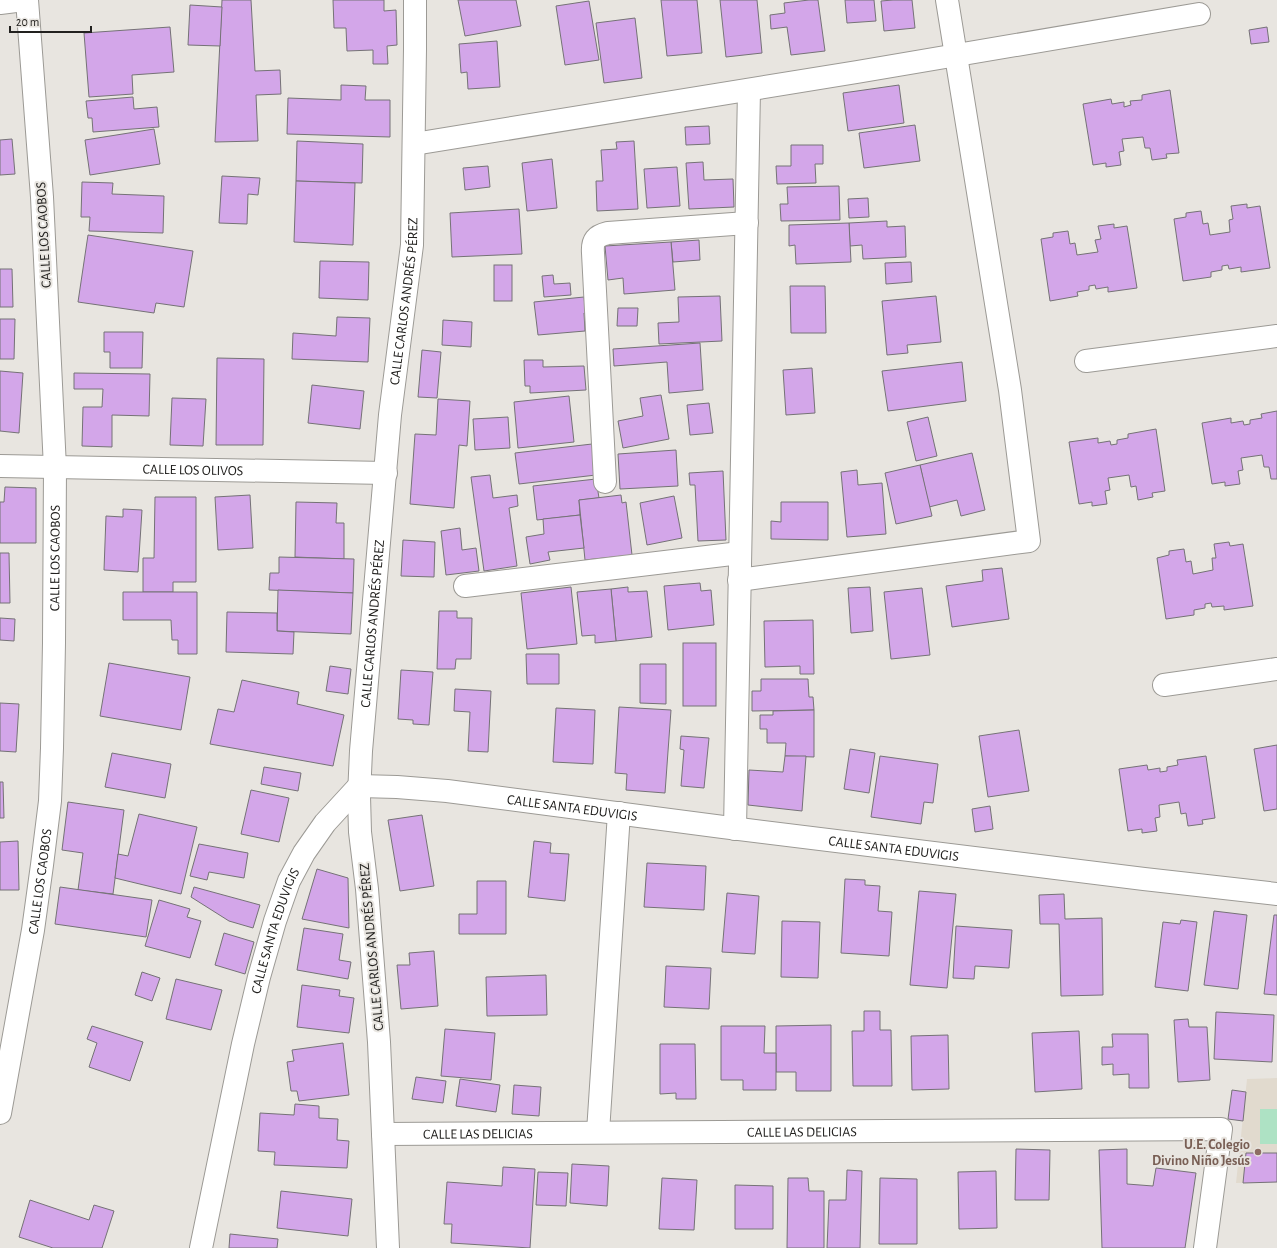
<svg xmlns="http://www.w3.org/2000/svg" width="1277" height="1248" font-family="'Alegreya Sans',sans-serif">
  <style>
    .built { fill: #e1dace }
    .green { fill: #aee2c4 }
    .building { fill: #d3a6e9; stroke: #757276 }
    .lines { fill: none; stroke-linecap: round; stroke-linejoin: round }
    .minor-casing { stroke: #9c9a95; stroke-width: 24 }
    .minor { stroke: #fff; stroke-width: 22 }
    .education-dot { fill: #8d6e63; stroke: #e8e5e0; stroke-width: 1.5 }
    .labels { text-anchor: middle; stroke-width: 4; stroke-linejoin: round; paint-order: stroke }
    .street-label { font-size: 14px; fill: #22211f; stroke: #e8e5e0 }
    .education-label { font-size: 14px; font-weight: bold; fill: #785e54; stroke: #e8e5e0; text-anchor: end }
  </style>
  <rect width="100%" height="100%" fill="#e8e5e0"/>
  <!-- built -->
  <polygon class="built" points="1277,1078 1277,1182 1236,1183 1247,1079"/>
  <!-- green -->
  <rect class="green" x="1260" y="1109" width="17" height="35"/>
  <!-- building -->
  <g class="building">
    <polygon points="222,0 251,0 255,71 280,70 281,94 256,95 258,141 215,142"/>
    <polygon points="333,0 384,0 384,11 396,10 397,45 387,46 388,64 373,64 373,50 347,51 346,28 334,28"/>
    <polygon points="458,0 516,0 521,26 465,36"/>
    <polygon points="661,0 697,0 702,53 667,56"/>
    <polygon points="720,0 757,0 762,53 726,57"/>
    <polygon points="809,0 818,0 825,51 791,55 787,27 771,29 770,15 785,13 784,3"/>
    <polygon points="845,0 874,0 876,21 847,23"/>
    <polygon points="893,0 912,0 915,28 884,31 881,1"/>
    <polygon points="589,1 599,60 565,65 556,6"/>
    <polygon points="190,5 222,7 220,46 188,45"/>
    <polygon points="635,18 642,78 604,83 596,23"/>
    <polygon points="170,27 174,72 132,75 133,94 89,97 84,33"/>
    <polygon points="1267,27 1269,42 1251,44 1249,30"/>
    <polygon points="497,41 500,87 468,89 467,72 461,73 459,44"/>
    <polygon points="341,85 366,86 365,100 390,100 390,137 287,134 288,98 341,100"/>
    <polygon points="899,85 904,123 848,131 843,93"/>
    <polygon points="1170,90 1179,153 1166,154 1167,158 1152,160 1150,148 1145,148 1143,137 1122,139 1124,151 1119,152 1121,165 1106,167 1106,163 1093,165 1083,104 1111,99 1112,104 1124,102 1124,107 1131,105 1130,101 1142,100 1142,95"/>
    <polygon points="133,97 134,109 157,107 159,127 93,132 92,118 88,118 86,101"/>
    <polygon points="915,125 920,161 864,168 859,133"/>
    <polygon points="709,126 710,144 686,145 685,127"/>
    <polygon points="154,129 160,164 90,175 85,140"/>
    <polygon points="12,139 15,174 0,175 0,140"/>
    <polygon points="297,141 363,144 362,183 296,181"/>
    <polygon points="634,141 638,209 597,211 596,181 603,181 601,150 617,149 616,142"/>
    <polygon points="791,145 823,145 823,164 815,164 816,183 777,184 776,166 791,166"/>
    <polygon points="552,159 557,208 527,211 522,163"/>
    <polygon points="703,162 704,180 733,179 734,207 689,209 686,163"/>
    <polygon points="488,166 490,187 465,190 463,168"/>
    <polygon points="677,167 680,206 647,208 644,169"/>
    <polygon points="222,176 260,178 258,195 248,194 247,224 219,223"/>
    <polygon points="296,181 355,183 353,245 294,242"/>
    <polygon points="82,182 113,183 112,194 164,196 163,233 89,231 90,217 81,217"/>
    <polygon points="839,186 840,220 781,221 780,204 788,204 787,187"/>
    <polygon points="868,198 869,217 849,218 848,199"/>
    <polygon points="1247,204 1247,208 1260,206 1270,268 1241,272 1241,267 1229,269 1228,265 1222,266 1222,270 1211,272 1211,277 1183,281 1174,219 1186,217 1186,213 1201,211 1203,224 1208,223 1210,235 1230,232 1229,220 1233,219 1231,206"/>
    <polygon points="519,209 522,254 452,257 450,213"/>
    <polygon points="887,221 887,227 905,226 906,257 863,259 862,245 850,246 849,223"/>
    <polygon points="849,223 851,262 796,264 795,245 789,246 789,225"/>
    <polygon points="1114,224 1114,228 1127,226 1137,288 1108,292 1108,287 1096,289 1095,285 1089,286 1089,290 1077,292 1078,296 1050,301 1041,239 1053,237 1053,233 1068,231 1070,244 1075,243 1077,255 1098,252 1095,240 1101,239 1098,226"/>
    <polygon points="88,235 193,251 184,307 156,303 154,313 78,302"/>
    <polygon points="699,240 700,260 673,262 671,242"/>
    <polygon points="671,242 675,290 624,294 623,278 608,280 605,246"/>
    <polygon points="320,261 369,262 368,300 319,298"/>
    <polygon points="911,262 912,282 886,284 885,263"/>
    <rect x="494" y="265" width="18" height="36"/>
    <polygon points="0,269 12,269 13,307 0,307"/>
    <polygon points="553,275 554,284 570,283 571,295 544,297 542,276"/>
    <polygon points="790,286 825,286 826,333 791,333"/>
    <polygon points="720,296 722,341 659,344 658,323 679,322 678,297"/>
    <polygon points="936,296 941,342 907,345 908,353 887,355 882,301"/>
    <polygon points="584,297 586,314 584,313 585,331 538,335 534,302"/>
    <polygon points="618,308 638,308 637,326 617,326"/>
    <polygon points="337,317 370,318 368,362 292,359 293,333 336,336"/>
    <polygon points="0,319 15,319 14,359 0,359"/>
    <polygon points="443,320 472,322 471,347 442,345"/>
    <polygon points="104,332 143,332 142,368 110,368 110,352 104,352"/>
    <polygon points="700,343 703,390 669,393 667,362 614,366 613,349"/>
    <polygon points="422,350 441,352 437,398 418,397"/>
    <polygon points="217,358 264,359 263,445 216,445"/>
    <polygon points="524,360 543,360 543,367 584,366 586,390 530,393 530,386 525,386"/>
    <polygon points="962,362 966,401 888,411 882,371"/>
    <polygon points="812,368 815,413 786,415 783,370"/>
    <polygon points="0,371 23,373 19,433 0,431"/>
    <polygon points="74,373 150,374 149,416 112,415 112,447 82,446 83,407 102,407 103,389 74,389"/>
    <polygon points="312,385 364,391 360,429 308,423"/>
    <polygon points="661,395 669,439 623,448 618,421 643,416 640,398"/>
    <polygon points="569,396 574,442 518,448 514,402"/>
    <polygon points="172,398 206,399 203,446 170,445"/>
    <polygon points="438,399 470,401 467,446 459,445 454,508 410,504 415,434 436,435"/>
    <polygon points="709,403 713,433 690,435 687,405"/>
    <polygon points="1277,411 1277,479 1271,479 1269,467 1264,467 1262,455 1241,458 1243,470 1238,471 1240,484 1225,486 1225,482 1212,484 1202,423 1231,418 1231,423 1243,421 1244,425 1250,424 1250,420 1262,418 1261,414"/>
    <polygon points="508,417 510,448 475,450 473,419"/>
    <polygon points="928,417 937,456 916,461 907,422"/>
    <polygon points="1156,429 1165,491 1152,493 1153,497 1138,500 1136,486 1131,487 1129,475 1108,478 1110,490 1105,491 1107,504 1092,506 1092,502 1079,504 1069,442 1098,438 1098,443 1110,441 1111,445 1117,444 1117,440 1128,438 1128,434"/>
    <polygon points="592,444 596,475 519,484 515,453"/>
    <polygon points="676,450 678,486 620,489 618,454"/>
    <polygon points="972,453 985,510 961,516 957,500 929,507 920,465"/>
    <polygon points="920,465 932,516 896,524 885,473"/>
    <polygon points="857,470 858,485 882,483 886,534 847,537 841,472"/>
    <polygon points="723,471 726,540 698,541 695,485 690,485 689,473"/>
    <polygon points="490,475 493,498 517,495 518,506 509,508 517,566 484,571 471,477"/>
    <polygon points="596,479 599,498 579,500 580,515 537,520 533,486"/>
    <polygon points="5,487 36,488 36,543 0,543 0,502 4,502"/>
    <polygon points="250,495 253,548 218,550 215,497"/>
    <polygon points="621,495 622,503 626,502 632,555 585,560 579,500"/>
    <polygon points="674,496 682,538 647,545 640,503"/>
    <polygon points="155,497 196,497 196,582 173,582 173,592 143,592 143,558 154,558"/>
    <polygon points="296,502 337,503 336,523 344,523 344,559 295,557"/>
    <polygon points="781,502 828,502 828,540 771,539 771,521 781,522"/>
    <polygon points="123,509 142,510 138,572 104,570 106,516 123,517"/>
    <polygon points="580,515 584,548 548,552 550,560 530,564 526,537 544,534 543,519"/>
    <polygon points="460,528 462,550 476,548 479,571 446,575 441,531"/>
    <polygon points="403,540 435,542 434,577 401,576"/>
    <polygon points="1229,542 1230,546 1243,544 1253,606 1224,610 1224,606 1212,607 1211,603 1205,604 1205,608 1194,610 1194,615 1166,619 1157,558 1169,555 1169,551 1184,549 1186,562 1191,561 1193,574 1213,570 1212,558 1216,558 1214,544"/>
    <polygon points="0,553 9,553 10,603 0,603"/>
    <polygon points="279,557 354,559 353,593 269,590 270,573 279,573"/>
    <polygon points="1002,568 1009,619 952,627 946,586 983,581 982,570"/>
    <polygon points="700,583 701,591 711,590 714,625 668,630 664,586"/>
    <polygon points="571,587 577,644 527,649 521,593"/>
    <polygon points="628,587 628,592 647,591 652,637 616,641 611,589"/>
    <polygon points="870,587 873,631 851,633 848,588"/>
    <polygon points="922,588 930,655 891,659 884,592"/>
    <polygon points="611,589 616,641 595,643 595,635 582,636 577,592"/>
    <polygon points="278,590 353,593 351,634 277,631"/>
    <polygon points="123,592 197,592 197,654 178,654 178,640 172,640 171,620 123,620"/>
    <polygon points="439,611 457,611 457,618 472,618 471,659 456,659 455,669 437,669"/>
    <polygon points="227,612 277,613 277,631 294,632 293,654 226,652"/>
    <polygon points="0,618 15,619 14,641 0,640"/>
    <polygon points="813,620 814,674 800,674 800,666 765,667 764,621"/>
    <rect x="683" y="643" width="33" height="63"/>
    <polygon points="526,654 559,654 559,684 527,684"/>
    <polygon points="109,663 190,677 181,730 100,716"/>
    <polygon points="640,664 666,664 666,704 640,703"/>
    <polygon points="330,666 351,669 348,694 326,691"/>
    <polygon points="401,670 433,672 429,725 413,724 413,720 398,719"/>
    <polygon points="761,679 808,679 809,697 813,697 814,710 752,711 752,691 761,691"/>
    <polygon points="242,680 299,692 297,704 344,715 333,766 210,744 218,709 234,712"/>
    <polygon points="455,689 491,691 488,752 468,751 470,712 454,711"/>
    <polygon points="0,703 19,704 16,752 0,751"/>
    <polygon points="619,707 671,710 665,793 626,790 627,774 615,773"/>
    <polygon points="556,708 595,710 593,764 553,762"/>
    <polygon points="814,710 814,757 785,756 786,743 767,743 767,729 760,729 760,715 773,715 773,711"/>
    <polygon points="1019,730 1029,791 988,797 979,736"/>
    <polygon points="681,736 709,738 704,788 681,786 684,750 680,749"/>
    <polygon points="1277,745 1277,809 1264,811 1254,749"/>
    <polygon points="850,749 875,753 869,793 844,789"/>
    <polygon points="112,753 171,764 165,798 105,787"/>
    <polygon points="785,756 806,756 802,811 748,805 749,770 783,772"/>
    <polygon points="880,756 938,764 933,803 924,802 921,824 871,817"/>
    <polygon points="1206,756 1215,818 1202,820 1203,824 1188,826 1186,813 1181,814 1179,802 1159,805 1160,817 1155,818 1157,831 1142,833 1142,829 1128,831 1119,769 1147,765 1148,770 1160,768 1160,772 1167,771 1167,767 1178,765 1177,760"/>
    <polygon points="264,767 301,773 298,791 261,784"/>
    <polygon points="0,782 3,782 4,818 0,818"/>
    <polygon points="251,790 289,798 279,842 241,834"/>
    <polygon points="68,802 124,810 113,894 78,890 83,853 62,850"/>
    <polygon points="990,806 993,829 975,832 972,809"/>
    <polygon points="139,814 197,827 181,894 115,878 118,854 128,856"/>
    <polygon points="422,815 434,886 400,891 388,820"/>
    <polygon points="18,841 19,890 0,890 0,842"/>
    <polygon points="534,841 551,843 550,853 569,854 565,901 528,897"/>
    <polygon points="199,844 248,853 244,878 209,872 207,880 190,876"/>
    <polygon points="647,863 706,866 704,910 644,907"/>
    <polygon points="317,869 348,878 349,928 302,919"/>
    <polygon points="845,879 865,880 865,885 880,886 878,911 892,912 889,956 841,953"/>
    <polygon points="477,881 506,881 506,934 459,934 459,914 477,914"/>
    <polygon points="60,887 152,900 146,937 55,924"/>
    <polygon points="194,887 260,905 253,928 229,921 191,897"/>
    <polygon points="919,891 956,894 947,988 910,985"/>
    <polygon points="727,893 759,896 755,954 722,952"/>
    <polygon points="1064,894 1065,919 1102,918 1103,995 1061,996 1059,924 1040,924 1039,895"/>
    <polygon points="159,900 190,909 187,917 201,921 190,958 145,946"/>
    <polygon points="1214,911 1247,915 1238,989 1204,985"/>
    <polygon points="1274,915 1277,915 1277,995 1264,994"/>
    <polygon points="1181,920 1197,922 1188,991 1155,987 1163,922 1180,924"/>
    <polygon points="782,921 820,922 818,978 781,977"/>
    <polygon points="956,926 1012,930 1009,968 975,966 974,979 953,978"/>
    <polygon points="304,928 343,934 339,960 351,962 348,979 297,970"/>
    <polygon points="224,933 254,942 245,974 215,965"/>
    <polygon points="434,951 438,1006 401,1009 397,965 410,965 409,953"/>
    <polygon points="666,966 711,968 709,1009 664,1007"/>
    <polygon points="142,972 160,978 152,1001 135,995"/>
    <polygon points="546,975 547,1015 487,1016 486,977"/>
    <polygon points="176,979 222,990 211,1030 166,1019"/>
    <polygon points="302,985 340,990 339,996 354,998 349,1033 297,1027"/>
    <polygon points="864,1011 880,1011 880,1030 891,1030 892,1086 853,1086 852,1031 864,1031"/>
    <polygon points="1216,1012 1274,1015 1272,1062 1214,1059"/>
    <polygon points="1188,1019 1189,1027 1207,1027 1210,1080 1178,1082 1174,1020"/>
    <polygon points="831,1025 831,1091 796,1091 796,1072 776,1072 776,1026"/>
    <polygon points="92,1026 143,1042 130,1081 89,1067 97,1043 87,1039"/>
    <polygon points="721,1026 765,1026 764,1053 776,1053 776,1090 743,1090 743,1080 721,1080"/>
    <polygon points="445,1029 495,1033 491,1080 441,1076"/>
    <polygon points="1079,1031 1082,1089 1035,1092 1032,1033"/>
    <polygon points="1112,1034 1148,1034 1149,1088 1129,1088 1129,1074 1113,1075 1113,1064 1102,1065 1102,1047 1113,1047"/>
    <polygon points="948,1035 949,1089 912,1090 911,1036"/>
    <polygon points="343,1043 349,1095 299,1101 297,1091 291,1091 287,1062 294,1061 292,1050"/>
    <polygon points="660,1044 695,1044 696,1099 676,1099 676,1093 660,1094"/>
    <polygon points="416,1077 446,1081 443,1103 412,1099"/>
    <polygon points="460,1079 500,1085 496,1112 456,1106"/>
    <polygon points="514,1085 541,1087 539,1116 512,1114"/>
    <polygon points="1232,1090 1246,1092 1243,1121 1228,1119"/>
    <polygon points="295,1104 319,1106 319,1118 338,1119 337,1140 349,1141 347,1168 274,1165 275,1152 258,1151 260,1113 294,1115"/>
    <polygon points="1016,1149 1050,1150 1049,1200 1015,1200"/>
    <polygon points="1127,1149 1127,1184 1153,1186 1156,1168 1196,1173 1185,1248 1102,1248 1099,1150"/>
    <polygon points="1246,1153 1277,1153 1277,1182 1243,1183"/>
    <polygon points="572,1164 609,1166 607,1206 570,1203"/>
    <polygon points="503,1167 535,1169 530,1248 451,1243 452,1224 444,1224 447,1182 502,1186"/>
    <polygon points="847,1170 862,1171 860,1248 827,1248 829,1200 846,1200"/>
    <polygon points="996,1171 997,1228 959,1229 958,1172"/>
    <polygon points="538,1172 568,1173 566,1206 536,1205"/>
    <polygon points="662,1178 697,1180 694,1230 659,1229"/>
    <polygon points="788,1178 808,1178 809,1191 824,1191 824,1248 787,1248"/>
    <polygon points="880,1178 917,1179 917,1244 879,1244"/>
    <polygon points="735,1185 773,1186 773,1229 735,1229"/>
    <polygon points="281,1191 352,1199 348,1236 277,1228"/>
    <polygon points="30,1200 89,1220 94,1205 114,1211 102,1248 53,1248 19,1237"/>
    <polygon points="230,1234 278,1239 277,1248 229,1248"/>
  </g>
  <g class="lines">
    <defs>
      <g id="minor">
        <polyline points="0,3 24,0"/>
        <polyline points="414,144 857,72 1199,14"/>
        <polyline points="1086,361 1277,336"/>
        <path id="s1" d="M0,466L386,473"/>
        <path d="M605,482L593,253C592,240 596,236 608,233L747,223"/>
        <polyline points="739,580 1029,541 1010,390 947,0"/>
        <polyline points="465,586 740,553"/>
        <polyline points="1164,685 1277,669"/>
        <polyline points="735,829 749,90"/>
        <path id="s2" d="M0,1113L33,930L42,865L50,801L52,748L54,643L55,468L42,197L27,0"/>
        <polyline points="598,1132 619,813"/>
        <path id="s3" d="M383,1134L1221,1129L1205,1248"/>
        <path id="s4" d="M201,1248L243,1044L259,977L275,921L289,881L304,853L325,823L359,786L397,787L447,791L723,827L1144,879L1277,894"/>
        <path id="s5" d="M388,1248L379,1042L367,889L360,832L359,796L361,751L390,415L412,245L415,49V0"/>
      </g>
    </defs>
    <!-- minor casing -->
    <use href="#minor" class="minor-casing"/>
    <!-- minor -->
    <use href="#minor" class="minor"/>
  </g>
  <!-- markers -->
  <circle class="education-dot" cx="1258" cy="1152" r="4"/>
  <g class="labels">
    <!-- street labels -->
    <g class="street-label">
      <text transform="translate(43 235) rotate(-93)" y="5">CALLE LOS CAOBOS</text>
      <text dy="5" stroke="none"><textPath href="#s5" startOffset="950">CALLE CARLOS ANDRÉS PÉREZ</textPath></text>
      <text dy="5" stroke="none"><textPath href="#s1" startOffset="193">CALLE LOS OLIVOS</textPath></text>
      <text dy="5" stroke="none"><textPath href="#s2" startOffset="559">CALLE LOS CAOBOS</textPath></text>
      <text dy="5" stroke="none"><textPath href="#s5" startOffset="626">CALLE CARLOS ANDRÉS PÉREZ</textPath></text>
      <text dy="5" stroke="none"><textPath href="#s4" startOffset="711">CALLE SANTA EDUVIGIS</textPath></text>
      <text dy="5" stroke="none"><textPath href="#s4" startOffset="1035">CALLE SANTA EDUVIGIS</textPath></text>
      <text dy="5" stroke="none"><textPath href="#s2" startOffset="235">CALLE LOS CAOBOS</textPath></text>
      <text dy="5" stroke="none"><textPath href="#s4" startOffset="326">CALLE SANTA EDUVIGIS</textPath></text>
      <text transform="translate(371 947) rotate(-95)" y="5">CALLE CARLOS ANDRÉS PÉREZ</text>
      <text dy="5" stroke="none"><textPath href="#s3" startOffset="419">CALLE LAS DELICIAS</textPath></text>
      <text dy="5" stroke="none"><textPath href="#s3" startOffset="95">CALLE LAS DELICIAS</textPath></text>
    </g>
    <!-- education labels -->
    <g class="education-label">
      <text x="1250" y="1149">U.E. Colegio<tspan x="1250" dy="16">Divino Niño Jesús</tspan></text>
    </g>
  </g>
  <!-- scale -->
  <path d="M10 26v6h81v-6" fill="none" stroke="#22211f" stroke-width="2"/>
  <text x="16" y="26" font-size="12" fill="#22211f" stroke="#e8e5e0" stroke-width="3" paint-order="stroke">20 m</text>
</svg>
